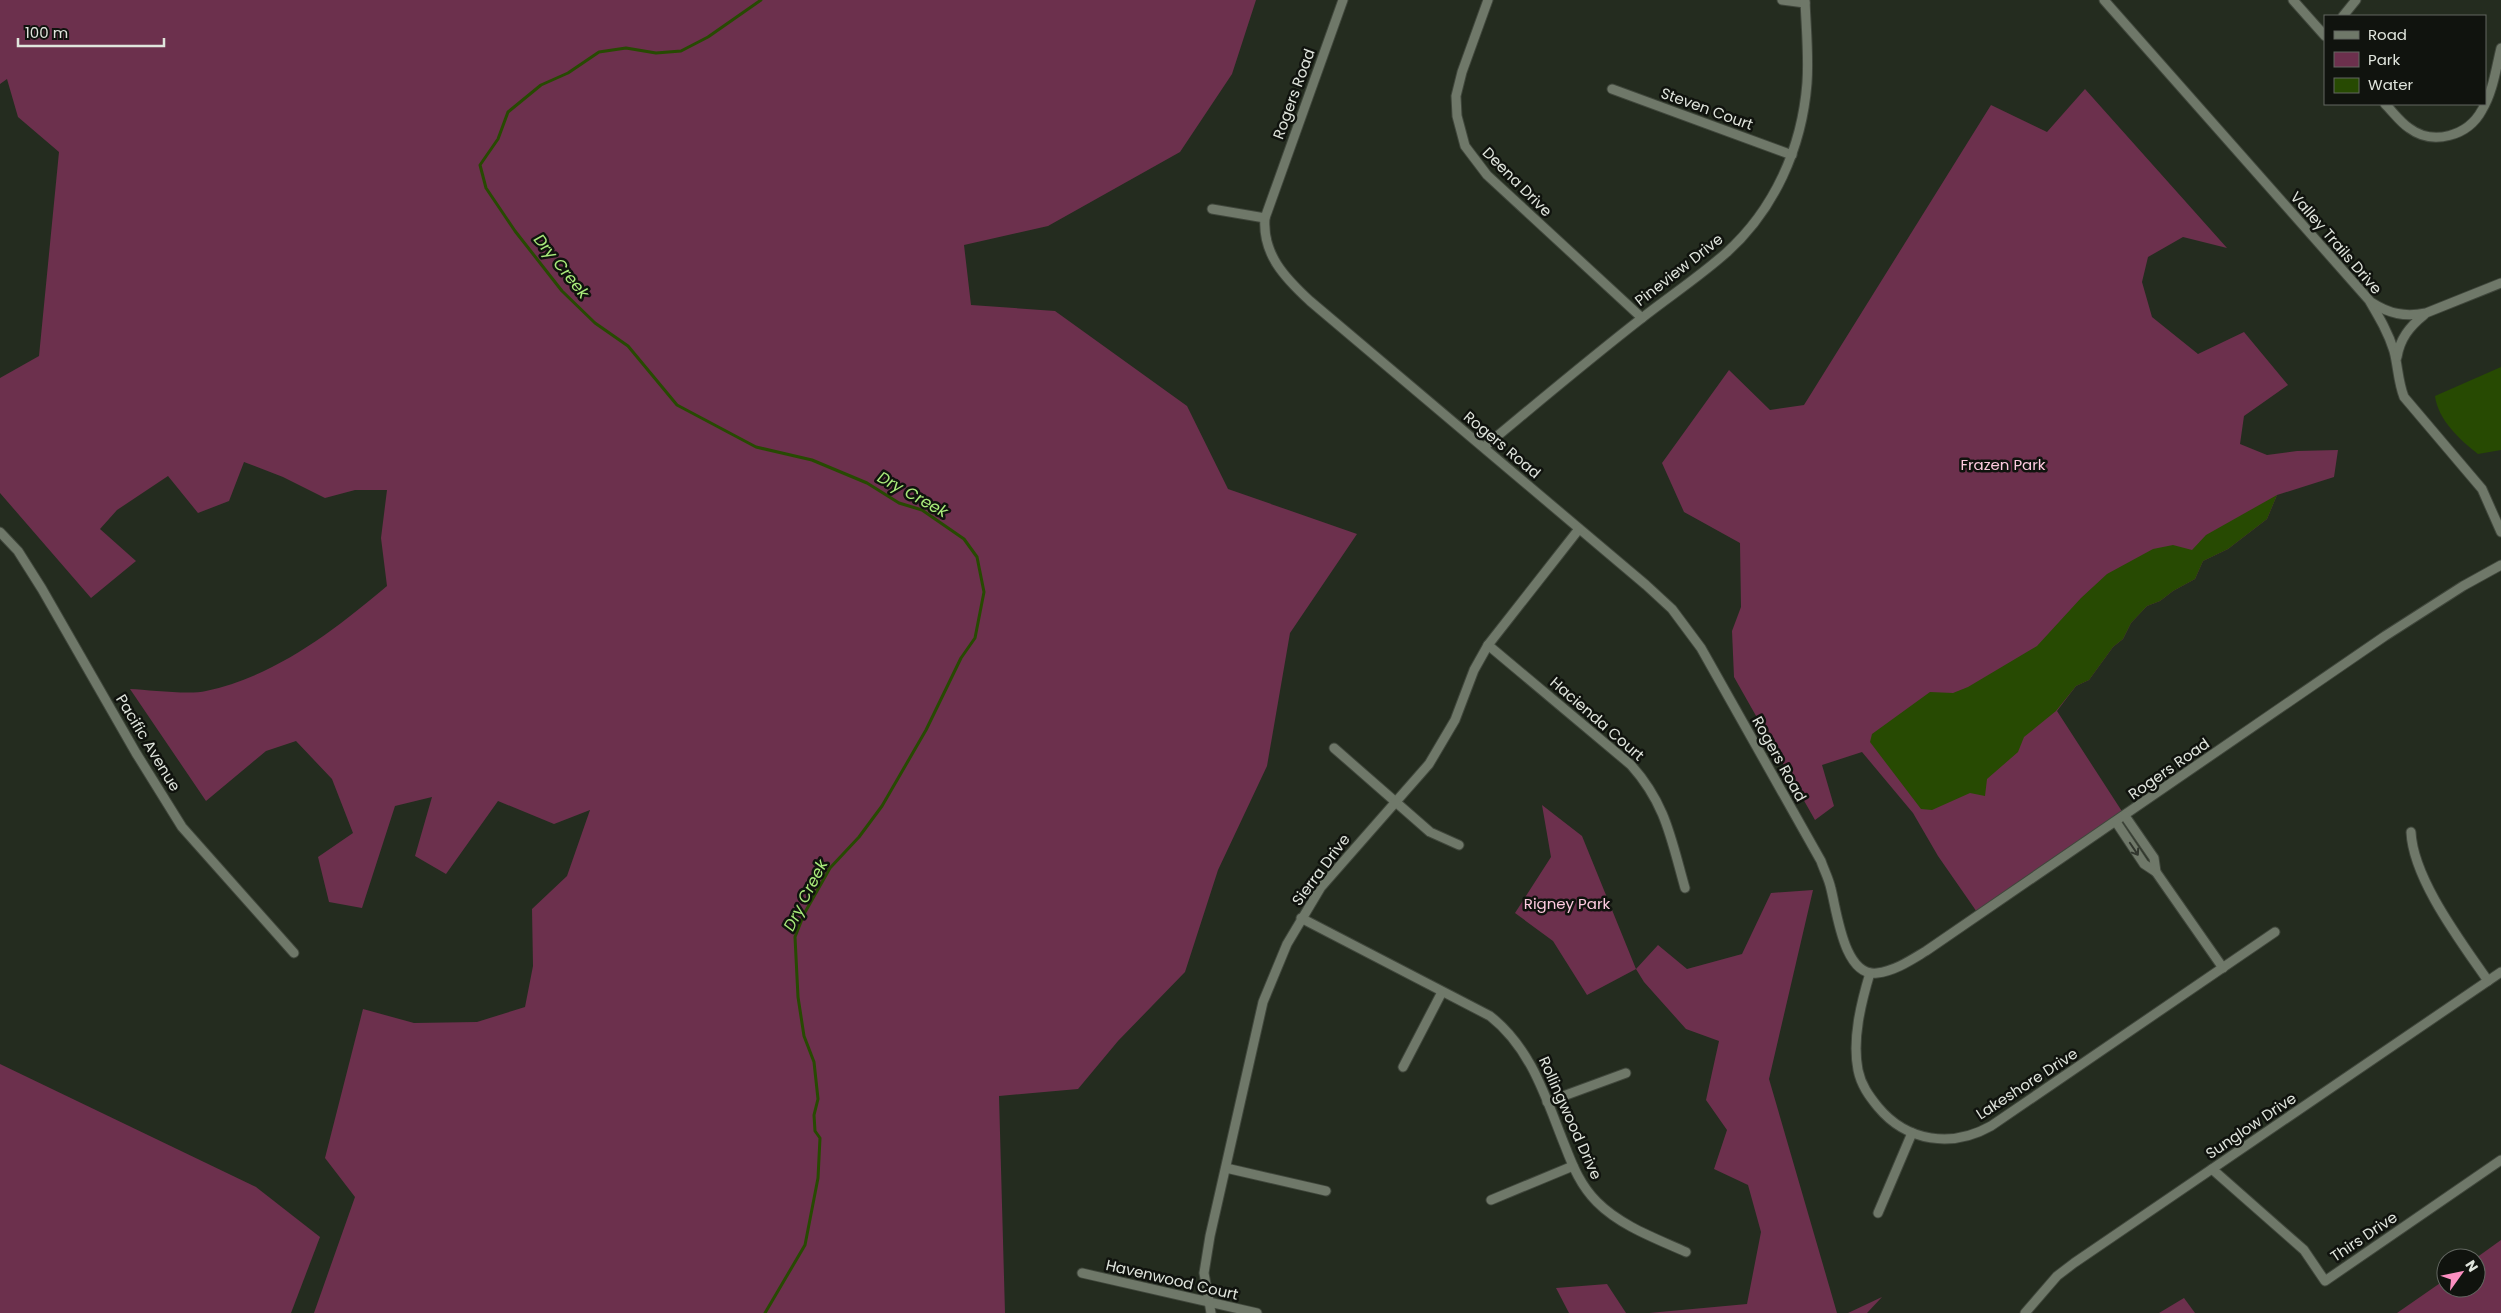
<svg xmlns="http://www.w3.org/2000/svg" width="2501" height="1313" font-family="Poppins,sans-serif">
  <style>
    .green { fill: #6c304d }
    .water { fill: #274a02 }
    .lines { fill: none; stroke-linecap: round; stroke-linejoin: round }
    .stream { stroke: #274a02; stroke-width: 3 }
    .street-casing { stroke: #40473c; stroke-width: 11 }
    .street { stroke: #6f7869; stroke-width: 9 }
    .oneway { stroke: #31362e }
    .labels { text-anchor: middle; stroke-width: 5; stroke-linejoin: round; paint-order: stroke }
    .street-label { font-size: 15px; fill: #e0e5dd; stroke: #10130e }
    .park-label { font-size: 15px; fill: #fdcadf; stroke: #10130e }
    .water-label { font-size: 16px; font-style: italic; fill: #aaec7b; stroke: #10130e }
  </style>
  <rect width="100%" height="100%" fill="#242c1f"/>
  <!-- green -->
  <g class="green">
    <path d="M0,0H1256L1232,74L1180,152L1048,226L964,245L971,305L1055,311L1187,406L1228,489L1357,534L1290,633L1267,766L1218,870L1185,972L1118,1041L1078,1089L999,1096L1005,1313H314L355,1197L325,1158L363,1009L414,1023L477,1022L525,1007L533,966L532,909L567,876L590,810L554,824L498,801L446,874L415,856L432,797L395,806L362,908L329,902L318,857L353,833L332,779L296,741L266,751L206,801L130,689C149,690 190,695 206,691C274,677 335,630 387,586L381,538L387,490H355L325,498L283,477L244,462L229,501L198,513L168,476L117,510L100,529L136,561L91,598L0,493V378L39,356L59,152L18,117L7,79L0,84Z"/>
    <polygon points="2085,89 2227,248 2183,237 2148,257 2142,282 2152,317 2198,354 2244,332 2288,385 2244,416 2240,444 2267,455 2297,451 2338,450 2334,477 2277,495 2267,519 2228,549 2203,561 2195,579 2173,591 2160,601 2147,606 2131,623 2123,639 2113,647 2089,680 2076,686 2057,711 2125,816 1979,915 1938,856 1913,813 1862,752 1822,765 1834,806 1815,820 1734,677 1732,631 1741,607 1740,543 1684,512 1662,463 1729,370 1770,410 1804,405 1991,105 2047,132"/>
    <polygon points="1542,805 1582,836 1636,969 1658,945 1687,969 1742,954 1771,893 1813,890 1769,1079 1837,1313 1649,1313 1747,1304 1761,1232 1748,1185 1714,1169 1727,1130 1706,1100 1719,1041 1686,1029 1644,982 1636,969 1587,995 1553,941 1515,913 1551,857"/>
    <polygon points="0,1064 256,1187 320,1237 291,1313 0,1313"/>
    <polygon points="2501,1240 2501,1313 2397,1313 2446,1279 2446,1288 2476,1288 2476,1258"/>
    <polygon points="1607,1284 1626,1313 1569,1313 1556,1288"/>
    <polygon points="1882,1297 1867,1313 1848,1313"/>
    <polygon points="2184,1298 2195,1313 2159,1313"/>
  </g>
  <!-- water -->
  <g class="water">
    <path d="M2501,367V450L2478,454C2460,440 2438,420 2435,396Z"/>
    <polygon points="2277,495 2267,519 2228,549 2203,561 2195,579 2173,591 2160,601 2147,606 2131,623 2123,639 2113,647 2089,680 2076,686 2056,711 2024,737 2018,752 1987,779 1985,796 1970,793 1932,810 1921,809 1870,742 1872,734 1930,692 1953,693 1968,687 2037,646 2081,598 2107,574 2153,549 2173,545 2192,550 2206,535"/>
  </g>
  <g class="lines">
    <!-- stream -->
    <polyline class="stream" points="761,0 708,37 681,51 656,53 626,48 599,52 568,73 541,85 508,112 498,139 480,165 486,188 515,231 562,291 595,323 628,346 677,405 756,447 812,460 867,483 899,503 922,510 964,539 977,557 984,592 975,638 961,658 926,730 882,806 859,837 830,868 804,914 795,937 798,997 804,1036 814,1062 818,1099 814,1115 815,1131 820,1138 818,1178 805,1245 765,1313"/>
    <defs>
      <g id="street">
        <path d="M1343,0L1265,218C1262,254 1285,278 1310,301L1646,585L1672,609L1701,648L1821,861C1824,870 1829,879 1831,889C1837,912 1844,977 1877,973C1895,971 1911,960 1926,951L2385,636L2463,586L2501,565"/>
        <polyline points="1488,0 1462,72 1456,96 1457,116 1465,146 1487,175 1642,318"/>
        <polyline points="1782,0 1805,3"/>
        <path d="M2104,0L2369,300C2379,317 2388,332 2394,351C2398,366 2398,382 2404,397L2482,489L2501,532"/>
        <polyline points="2293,0 2325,36"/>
        <polyline points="2343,16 2356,0"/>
        <polyline points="1612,89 1792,155"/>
        <path d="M2385,104C2393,112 2400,122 2409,128C2433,146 2468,136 2482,110C2493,92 2496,68 2501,48"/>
        <polyline points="1212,209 1265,218"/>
        <path d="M2371,302C2389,314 2405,317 2426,313L2501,283"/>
        <path d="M2397,357C2400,339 2409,327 2424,315"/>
        <path d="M1484,447C1536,404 1588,360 1642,318C1670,296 1699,277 1726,253C1774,210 1802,148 1807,83C1809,56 1806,27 1805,0"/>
        <polyline points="0,532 18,551 42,589 136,753 182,827 294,953"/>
        <path d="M1488,645L1631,765C1666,804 1671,839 1685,888"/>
        <polyline points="1334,748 1430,832 1459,845"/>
        <polyline points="2125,816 2154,858 2156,872 2223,968"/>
        <polyline points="2116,822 2144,864 2156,872"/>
        <path d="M2411,832C2413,879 2462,943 2488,981"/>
        <path d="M1301,918L1490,1016C1532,1049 1546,1099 1565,1146C1573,1167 1581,1186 1597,1202C1621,1226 1655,1238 1686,1252"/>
        <path d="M1870,973C1861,1003 1852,1039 1858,1070C1861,1085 1869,1096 1878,1107C1907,1142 1952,1148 1991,1126L2275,932"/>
        <polyline points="1403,1067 1442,992"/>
        <polyline points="1547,1102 1626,1073"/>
        <polyline points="1226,1168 1326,1191"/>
        <polyline points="2212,1169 2304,1250 2325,1281 2501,1160"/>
        <polyline points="1491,1200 1573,1166"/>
        <polyline points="1878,1213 1912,1133"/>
        <polyline points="1082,1273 1257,1313"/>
        <polyline points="1211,1313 1204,1273 1210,1236 1263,1002 1287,944 1321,887 1429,764 1455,720 1474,670 1488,645 1579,529"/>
        <polyline points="2025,1313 2057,1276 2074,1263 2501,972"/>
      </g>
    </defs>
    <!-- street casing -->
    <use href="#street" class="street-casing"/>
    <!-- street -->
    <use href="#street" class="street"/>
  </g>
  <!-- one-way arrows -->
  <defs><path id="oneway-shaft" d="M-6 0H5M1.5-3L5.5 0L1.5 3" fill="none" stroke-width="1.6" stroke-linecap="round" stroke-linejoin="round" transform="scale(1.25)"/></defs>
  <use class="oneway" href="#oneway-shaft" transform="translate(2134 849) rotate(56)"/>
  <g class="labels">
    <!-- street labels -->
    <g class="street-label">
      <text transform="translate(1294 94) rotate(-70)" y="5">Rogers Road</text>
      <text transform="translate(1707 109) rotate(20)" y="5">Steven Court</text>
      <text transform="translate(1517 182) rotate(45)" y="5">Deena Drive</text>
      <text transform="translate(2336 243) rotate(49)" y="5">Valley Trails Drive</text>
      <text transform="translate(1679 270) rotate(-38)" y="5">Pineview Drive</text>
      <text transform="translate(1502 445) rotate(40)" y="5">Rogers Road</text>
      <text transform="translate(1597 719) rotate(41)" y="5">Hacienda Court</text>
      <text transform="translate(148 743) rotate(59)" y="5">Pacific Avenue</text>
      <text transform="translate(1779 759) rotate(61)" y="5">Rogers Road</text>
      <text transform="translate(2169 769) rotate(-35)" y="5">Rogers Road</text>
      <text transform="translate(1321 870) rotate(-53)" y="5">Sierra Drive</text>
      <text transform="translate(2027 1084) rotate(-33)" y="5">Lakeshore Drive</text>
      <text transform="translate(1570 1118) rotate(66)" y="5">Rollingwood Drive</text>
      <text transform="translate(2251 1126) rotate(-34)" y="5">Sunglow Drive</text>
      <text transform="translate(2364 1237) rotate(-34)" y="5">Thirs Drive</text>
      <text transform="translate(1172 1280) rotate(13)" y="5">Havenwood Court</text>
    </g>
    <!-- park labels -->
    <g class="park-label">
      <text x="2003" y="470">Frazen Park</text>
      <text x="1567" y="909">Rigney Park</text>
    </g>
    <!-- water labels -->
    <g class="water-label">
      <text transform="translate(562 266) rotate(51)" y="6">Dry Creek</text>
      <text transform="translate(913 494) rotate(29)" y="6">Dry Creek</text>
      <text transform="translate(805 895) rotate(-63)" y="6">Dry Creek</text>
    </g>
  </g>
  <!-- legend -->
  <rect x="2324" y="15" width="162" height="90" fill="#10130e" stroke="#636761"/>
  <rect x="2334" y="31" width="25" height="8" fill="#6f7869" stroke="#636761"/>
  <text x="2368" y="40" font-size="15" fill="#e0e5dd">Road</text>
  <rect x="2334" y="52" width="25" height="15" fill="#6c304d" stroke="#636761"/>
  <text x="2368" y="65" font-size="15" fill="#e0e5dd">Park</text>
  <rect x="2334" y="78" width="25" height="15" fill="#274a02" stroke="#636761"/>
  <text x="2368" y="90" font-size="15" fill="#e0e5dd">Water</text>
  <!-- north arrow -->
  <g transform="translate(2461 1273) rotate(57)"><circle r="24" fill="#10130e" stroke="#636761"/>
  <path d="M0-4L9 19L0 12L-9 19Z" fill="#fc8fc1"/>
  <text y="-8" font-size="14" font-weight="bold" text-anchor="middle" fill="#e0e5dd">N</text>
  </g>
  <!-- scale -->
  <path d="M18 38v8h146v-8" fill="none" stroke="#e0e5dd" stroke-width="2.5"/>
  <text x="25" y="38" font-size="15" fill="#e0e5dd" stroke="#10130e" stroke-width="4" paint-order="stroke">100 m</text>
</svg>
